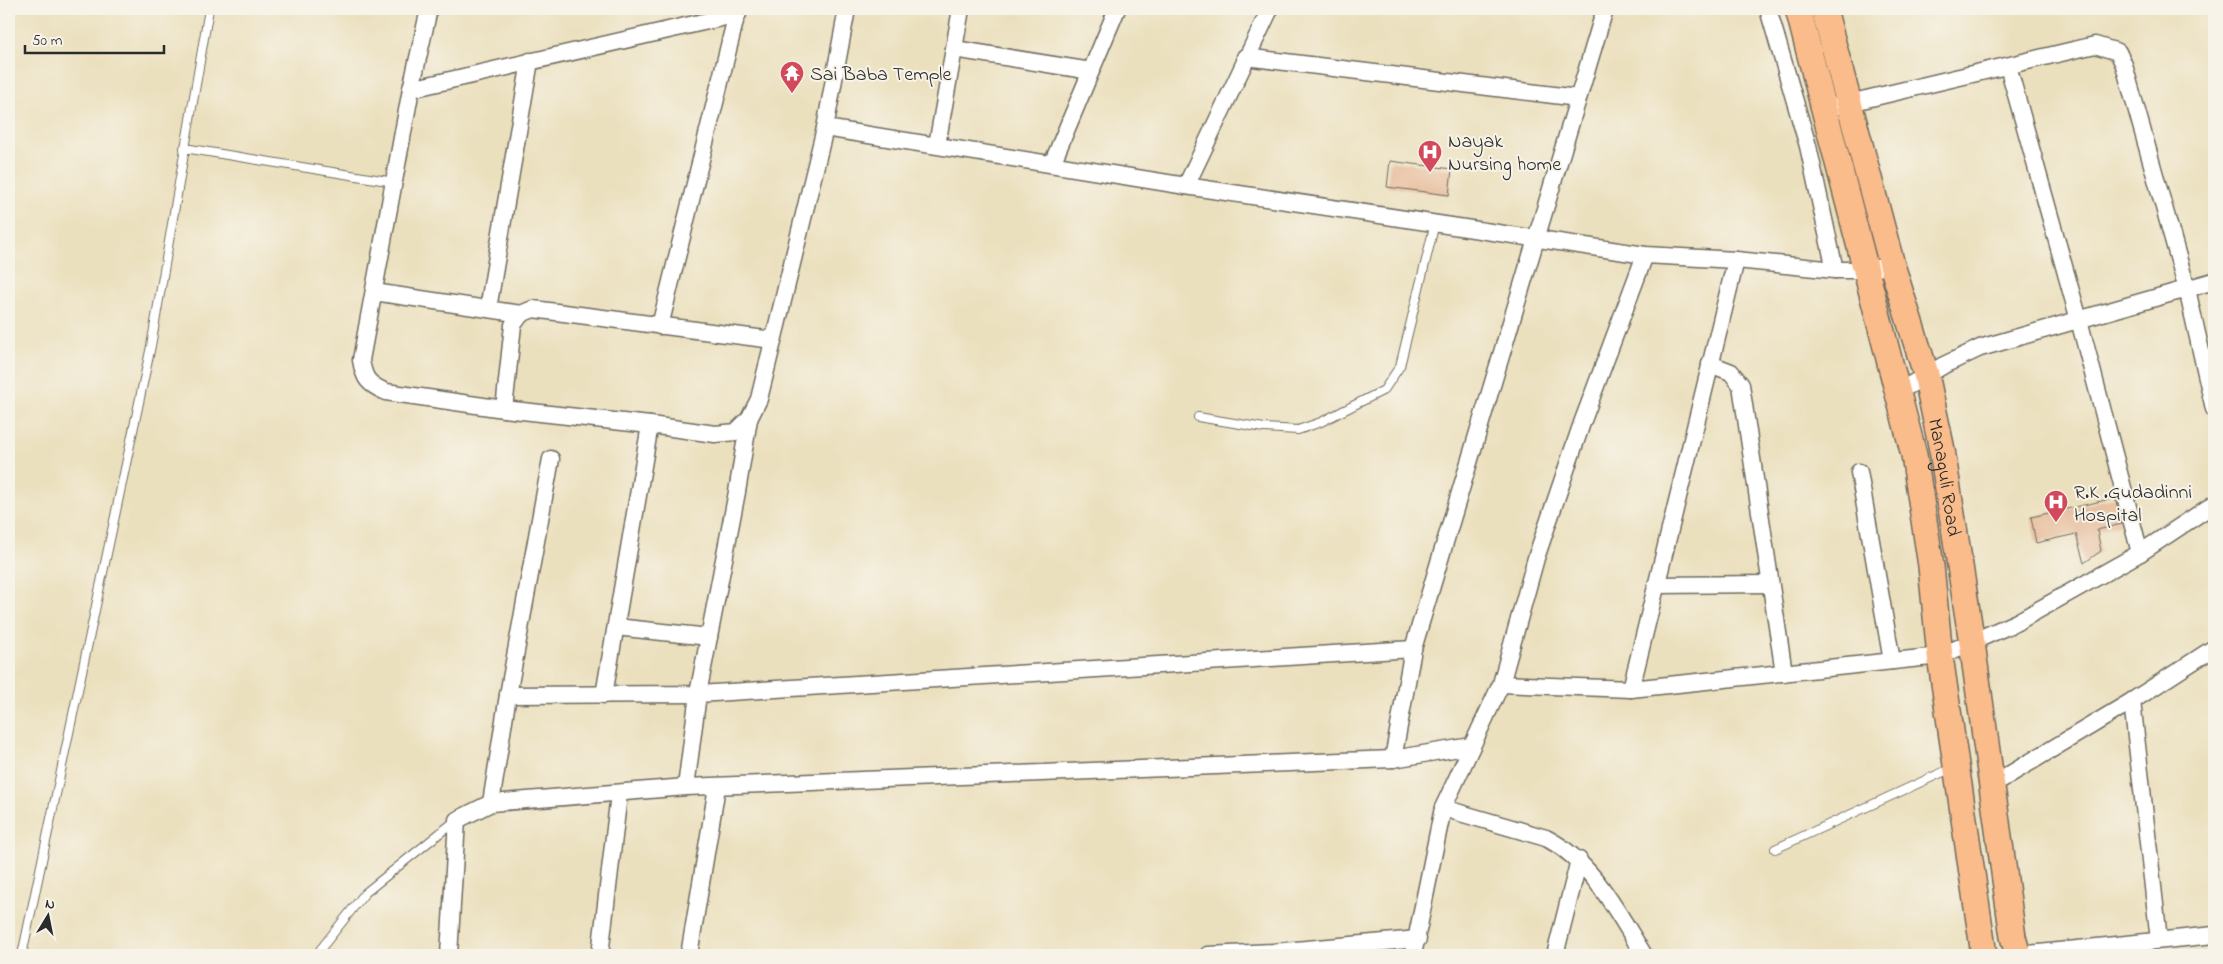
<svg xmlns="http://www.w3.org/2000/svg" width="2223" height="964" font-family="'Indie Flower',sans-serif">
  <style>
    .building { fill: #e6ba98 }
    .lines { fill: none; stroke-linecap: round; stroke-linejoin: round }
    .service-casing { stroke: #6e6a5e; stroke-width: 10 }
    .minor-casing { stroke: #6e6a5e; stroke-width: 19 }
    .primary-casing { stroke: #6e6a5e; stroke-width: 28 }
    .service { stroke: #fff; stroke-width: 8 }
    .minor { stroke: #fff; stroke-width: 16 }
    .primary { stroke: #fabc8b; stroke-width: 25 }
    .labels { text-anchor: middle; stroke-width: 4; stroke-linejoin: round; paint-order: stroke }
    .poi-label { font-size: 20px; fill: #2b2b2b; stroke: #f7f3e8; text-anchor: start }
    .street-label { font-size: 20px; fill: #2b2b2b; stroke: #f7f3e8 }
  </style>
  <rect width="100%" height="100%" fill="#f7f3e8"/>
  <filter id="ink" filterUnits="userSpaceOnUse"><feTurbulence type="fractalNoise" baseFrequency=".02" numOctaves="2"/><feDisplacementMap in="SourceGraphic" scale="10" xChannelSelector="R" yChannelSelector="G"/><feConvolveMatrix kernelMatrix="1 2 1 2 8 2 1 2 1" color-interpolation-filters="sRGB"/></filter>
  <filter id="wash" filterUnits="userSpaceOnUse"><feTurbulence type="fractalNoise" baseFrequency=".0096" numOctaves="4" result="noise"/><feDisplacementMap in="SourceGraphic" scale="20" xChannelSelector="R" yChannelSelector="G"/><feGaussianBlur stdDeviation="1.12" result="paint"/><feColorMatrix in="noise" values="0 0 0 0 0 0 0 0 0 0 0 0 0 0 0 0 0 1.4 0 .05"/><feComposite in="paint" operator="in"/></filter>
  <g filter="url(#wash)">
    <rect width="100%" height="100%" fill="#ebe0be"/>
    <g id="blocks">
      <!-- building -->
      <g class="building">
        <polygon points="1390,161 1452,169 1449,195 1387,187"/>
        <polygon points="2115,498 2122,524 2097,530 2101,551 2084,563 2076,534 2036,543 2031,517"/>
      </g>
    </g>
  </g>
  <g filter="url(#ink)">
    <use href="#blocks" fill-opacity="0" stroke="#6e6a5e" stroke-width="1"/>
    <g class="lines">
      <defs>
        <g id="service">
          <polyline points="184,148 394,182"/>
          <polyline points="1198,417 1264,428 1298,430 1321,422 1384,390 1400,366 1435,223"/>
          <polyline points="1775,849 1952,768"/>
          <polyline points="22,955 151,346 209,9"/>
          <polyline points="316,955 365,893 455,821"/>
        </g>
        <g id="minor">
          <path d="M429,9L411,89L361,360C364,379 368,384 386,392L504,409L650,425L715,434L736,432L749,419L759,399L825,128"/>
          <polyline points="847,9 825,128 1186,186 1645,255 1736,260 1835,270 1867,270 1892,265"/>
          <polyline points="1768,9 1808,146 1835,270"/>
          <polyline points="954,49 1091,71"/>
          <polyline points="1245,57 1578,98"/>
          <polyline points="2008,66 2079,320 2140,553"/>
          <polyline points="411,89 738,14"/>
          <polyline points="1824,109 2095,45 2118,52 2124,65 2187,289 2214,409"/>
          <polyline points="937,145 961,9"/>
          <polyline points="1052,164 1117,9"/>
          <polyline points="1186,186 1270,9"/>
          <polyline points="374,292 521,314"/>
          <polyline points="488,309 530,61"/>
          <polyline points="660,326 738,9"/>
          <polyline points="1710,364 1731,372 1741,385 1784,673"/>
          <polyline points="1898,392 1944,365 1980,348 2214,281"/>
          <polyline points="504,409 513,325 521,314 533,309 773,340"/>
          <polyline points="1859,472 1892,661"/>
          <polyline points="1656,585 1770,584"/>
          <polyline points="616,627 709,637"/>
          <polyline points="1501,684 1631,689 1940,656 2017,622 2140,553 2214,504"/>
          <polyline points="1631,689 1736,260"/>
          <polyline points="508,695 698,694 737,492 749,419"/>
          <polyline points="604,695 650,425"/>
          <polyline points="2132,701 2159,940"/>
          <polyline points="1393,759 1413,649 1605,9"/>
          <polyline points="1992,785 2132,701 2214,648"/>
          <polyline points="686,787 698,694 1413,649"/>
          <polyline points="491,803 508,695 551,459"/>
          <path d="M1443,808L1546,838C1593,862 1617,912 1644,955"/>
          <polyline points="449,955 457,820 491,803 686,787 1393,759 1471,746"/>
          <polyline points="600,955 619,794"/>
          <polyline points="689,955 717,787"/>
          <polyline points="1208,955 1273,952 1418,939"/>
          <polyline points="1413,955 1443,808 1501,684 1536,558 1582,423 1645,255"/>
          <polyline points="1555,955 1579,860"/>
          <polyline points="2018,955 2214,935"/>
        </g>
        <g id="primary">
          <polyline points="1798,9 1914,455 1931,566 1940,656 1984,955"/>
          <path id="s1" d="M1824,9L1892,265L1926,374L1942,450L1972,643L2013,937L2018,955"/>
        </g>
      </defs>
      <!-- service casing -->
      <use href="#service" class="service-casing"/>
      <!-- minor casing -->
      <use href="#minor" class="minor-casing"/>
      <!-- primary casing -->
      <use href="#primary" class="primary-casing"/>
      <!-- service -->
      <use href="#service" class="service"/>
      <!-- minor -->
      <use href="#minor" class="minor"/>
      <!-- primary -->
      <use href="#primary" class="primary"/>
    </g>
  </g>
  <!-- icons -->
  <defs>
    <symbol id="temple-pin" viewBox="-11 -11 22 30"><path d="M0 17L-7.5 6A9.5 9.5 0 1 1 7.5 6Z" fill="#d1495b" stroke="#f7f3e8"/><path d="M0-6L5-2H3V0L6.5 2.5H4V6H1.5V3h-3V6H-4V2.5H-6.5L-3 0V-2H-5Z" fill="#fff"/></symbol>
    <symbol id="hospital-pin" viewBox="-11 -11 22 30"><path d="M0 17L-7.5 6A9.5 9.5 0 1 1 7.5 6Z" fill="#d1495b" stroke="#f7f3e8"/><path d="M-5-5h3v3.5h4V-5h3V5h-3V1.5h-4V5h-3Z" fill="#fff"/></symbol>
  </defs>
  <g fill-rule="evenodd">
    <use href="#temple-pin" x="778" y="59" width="28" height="38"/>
    <use href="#hospital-pin" x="1416" y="138" width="28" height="38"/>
    <use href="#hospital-pin" x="2042" y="488" width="28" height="38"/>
  </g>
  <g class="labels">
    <!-- poi labels -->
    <g class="poi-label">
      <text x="810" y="80">Sai Baba Temple</text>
      <text x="1448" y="147">Nayak<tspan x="1448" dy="23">Nursing home</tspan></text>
      <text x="2074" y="498">R.K .Gudadinni<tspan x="2074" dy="23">Hospital</tspan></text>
    </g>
    <!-- street labels -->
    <g class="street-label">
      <text dy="7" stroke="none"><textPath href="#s1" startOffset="484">Managuli Road</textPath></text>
    </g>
  </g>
  <!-- margin -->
  <rect width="2223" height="964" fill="none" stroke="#f7f3e8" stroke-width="30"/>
  <!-- north arrow -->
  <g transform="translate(48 916) rotate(10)" stroke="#f7f3e8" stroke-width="4" paint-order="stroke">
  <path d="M0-4L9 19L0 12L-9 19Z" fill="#2b2b2b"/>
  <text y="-8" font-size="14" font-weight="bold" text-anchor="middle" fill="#2b2b2b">N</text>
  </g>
  <!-- scale -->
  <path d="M25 45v8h139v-8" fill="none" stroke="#2b2b2b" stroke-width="2.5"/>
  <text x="32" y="45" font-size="15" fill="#2b2b2b" stroke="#f7f3e8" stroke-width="4" paint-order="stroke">50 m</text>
</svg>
